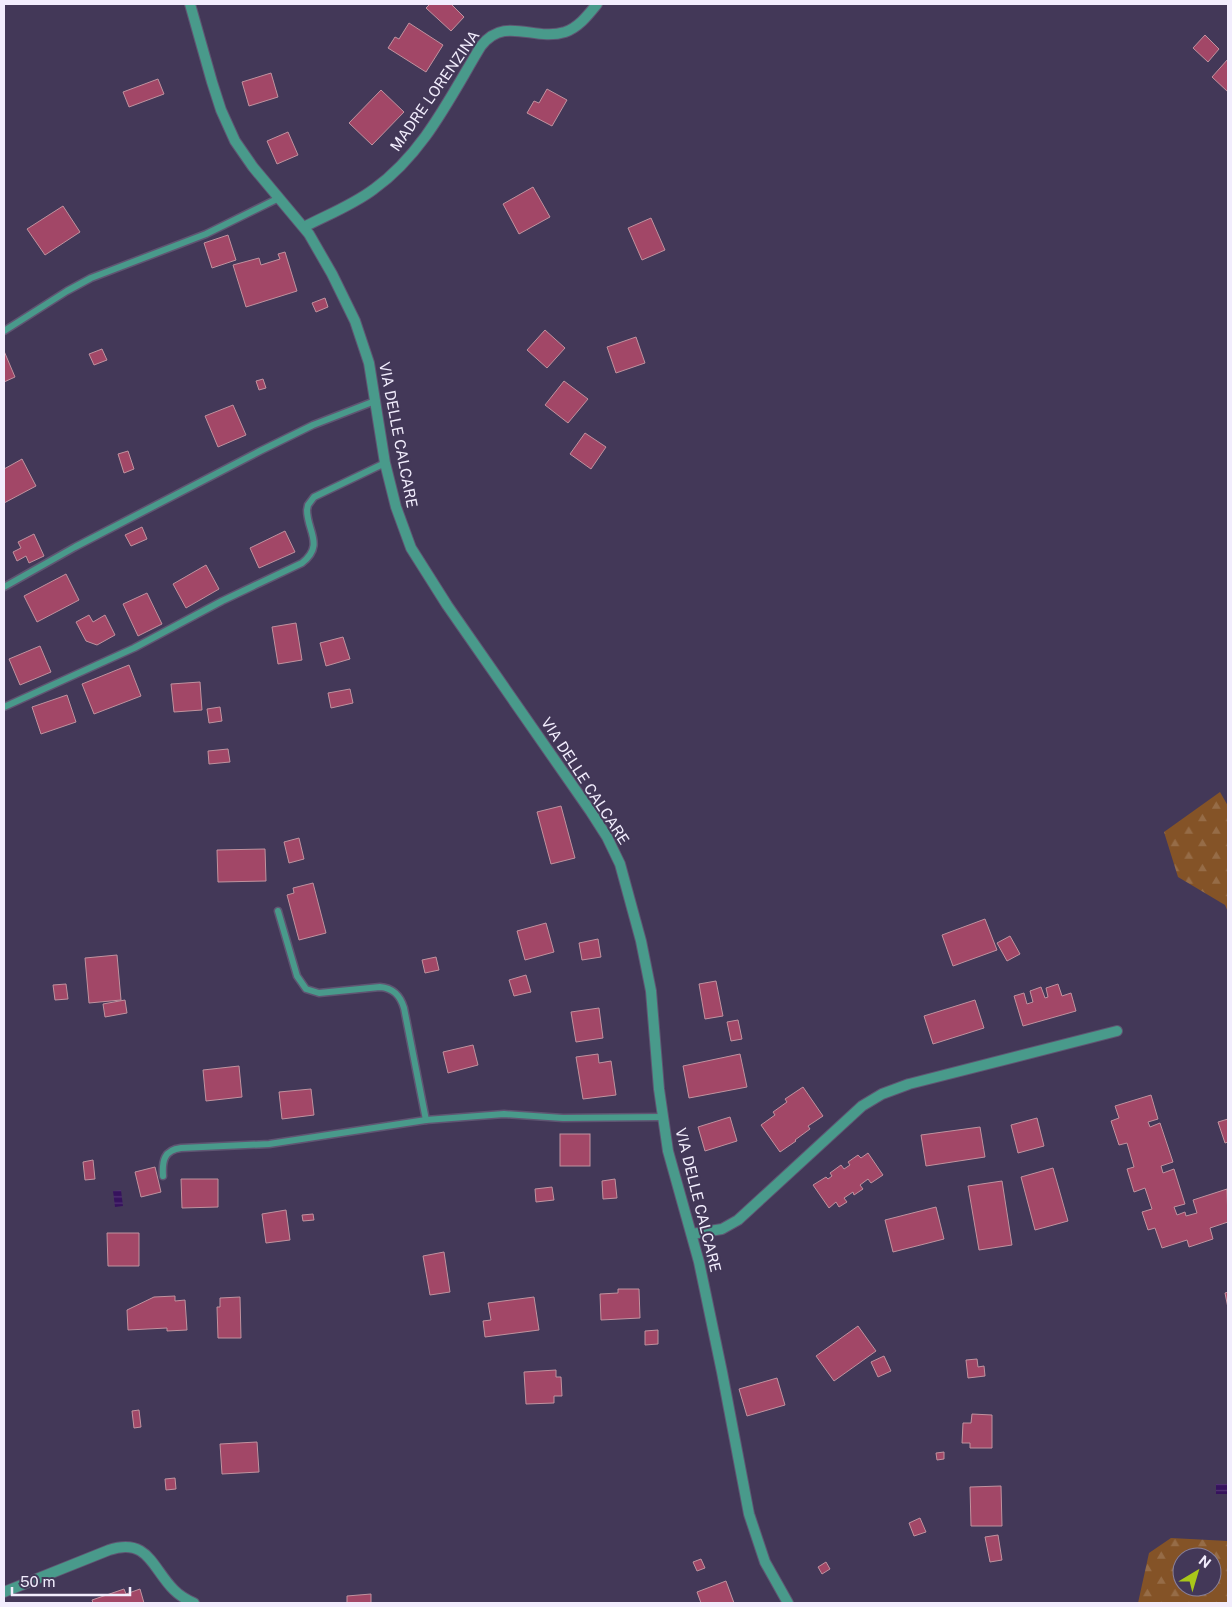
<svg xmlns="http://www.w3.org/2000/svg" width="1232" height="1607" font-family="'Public Sans',sans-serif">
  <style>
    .forest { fill: url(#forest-firs); fill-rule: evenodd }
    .water { fill: url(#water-rules) }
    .building { fill: #a24767; stroke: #c0929f }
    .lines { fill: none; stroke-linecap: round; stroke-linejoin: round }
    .lane-casing { stroke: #5f5572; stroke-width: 9 }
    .street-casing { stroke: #5f5572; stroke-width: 12 }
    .lane { stroke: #499a8b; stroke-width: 6 }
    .street { stroke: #499a8b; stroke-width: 10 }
    .labels { text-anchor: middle; stroke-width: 4; stroke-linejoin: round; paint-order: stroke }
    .street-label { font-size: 15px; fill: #f2edfd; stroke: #433858 }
  </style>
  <defs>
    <pattern id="forest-firs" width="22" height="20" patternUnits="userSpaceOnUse" patternTransform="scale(1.25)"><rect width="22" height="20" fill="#845327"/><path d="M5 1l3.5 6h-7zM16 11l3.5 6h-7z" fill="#966c47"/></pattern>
    <pattern id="water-rules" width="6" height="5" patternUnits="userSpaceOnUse" patternTransform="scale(1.25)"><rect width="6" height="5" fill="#36125d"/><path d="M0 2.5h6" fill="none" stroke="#543575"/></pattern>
  </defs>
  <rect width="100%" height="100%" fill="#433858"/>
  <!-- forest -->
  <g class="forest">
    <polygon points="1220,792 1228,806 1228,912 1225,905 1178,877 1164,832"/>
    <path d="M1171,1538L1228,1541V1603H1138L1149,1553ZM1182,1557H1212V1587H1182Z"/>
  </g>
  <!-- water -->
  <g class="water">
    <polygon points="121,1190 123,1206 115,1207 113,1191"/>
    <rect x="1216" y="1484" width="12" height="10"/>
  </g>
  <!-- building -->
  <g class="building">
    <polygon points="430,4 451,4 464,17 451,31 426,8"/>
    <polygon points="409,23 443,45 426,72 388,48 395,37 399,39"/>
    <polygon points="1205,35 1219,49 1208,62 1193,48"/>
    <polygon points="1228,59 1228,92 1212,77"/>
    <polygon points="271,73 278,97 249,106 242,82"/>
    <polygon points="158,79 164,94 129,107 123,92"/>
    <polygon points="547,89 567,100 552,126 527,113 534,101 539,103"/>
    <polygon points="381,90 404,112 372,145 349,123"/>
    <polygon points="288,132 298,155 277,164 267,141"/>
    <polygon points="533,187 550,217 519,234 503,204"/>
    <polygon points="63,206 80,232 45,255 27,229"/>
    <polygon points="651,218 665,250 642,260 628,228"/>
    <polygon points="228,235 236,260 212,268 204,243"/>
    <polygon points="285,252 297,291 246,307 233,265 259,258 261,265 280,259 278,254"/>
    <polygon points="325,298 328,307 316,312 312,303"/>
    <polygon points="545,330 565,348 547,368 527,350"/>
    <polygon points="636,337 645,363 616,373 607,347"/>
    <polygon points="102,349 107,360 94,365 89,354"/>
    <polygon points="4,351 15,377 4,382"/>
    <polygon points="263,379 266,388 259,390 256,381"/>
    <polygon points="564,381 588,399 568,423 545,405"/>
    <polygon points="233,405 246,435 218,447 205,416"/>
    <polygon points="585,433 606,447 591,469 570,454"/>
    <polygon points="128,451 134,469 124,473 118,454"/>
    <polygon points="22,459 36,486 4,503 4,469"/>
    <polygon points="142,527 147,539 131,546 125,535"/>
    <polygon points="285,531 295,552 259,568 250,548"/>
    <polygon points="34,534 44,556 29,563 26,556 17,561 13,552 21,548 18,542"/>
    <polygon points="206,565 219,589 186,608 173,584"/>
    <polygon points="66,574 79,600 37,622 24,596"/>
    <polygon points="147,593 162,624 138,636 123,604"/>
    <polygon points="89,615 93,622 105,615 115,635 97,645 86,641 76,622"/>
    <polygon points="296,623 302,660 278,664 272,627"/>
    <polygon points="343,637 350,659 326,666 320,643"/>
    <polygon points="40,646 51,672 20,685 9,659"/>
    <polygon points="129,665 141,696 94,714 82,684"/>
    <polygon points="200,682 202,710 174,712 171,684"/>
    <polygon points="350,689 353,703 331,708 328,693"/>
    <polygon points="67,695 76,722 41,734 32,707"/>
    <polygon points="220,707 222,721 209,723 207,709"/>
    <polygon points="228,749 230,762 209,764 208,751"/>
    <polygon points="561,806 575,858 551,864 537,812"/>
    <polygon points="299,838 304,859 289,863 284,842"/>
    <polygon points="265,849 266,881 218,882 217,850"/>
    <polygon points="313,883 326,933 299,940 287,895 294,893 293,888"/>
    <polygon points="985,919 997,950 953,966 942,935"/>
    <polygon points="546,923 554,952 525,960 517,931"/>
    <polygon points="1010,936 1020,954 1007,961 997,943"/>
    <polygon points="598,939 601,957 582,960 579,943"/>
    <polygon points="117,955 121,1000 89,1003 85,958"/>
    <polygon points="436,957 439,970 425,973 422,960"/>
    <polygon points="526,975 531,992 514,996 509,980"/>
    <polygon points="716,981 723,1016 705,1019 699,984"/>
    <polygon points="66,984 68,999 55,1000 53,985"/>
    <polygon points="1058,984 1062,996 1071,993 1076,1011 1023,1026 1014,996 1024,993 1027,1004 1033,1002 1030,991 1041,987 1045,998 1048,997 1046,988"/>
    <polygon points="125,1000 127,1013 105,1017 103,1004"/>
    <polygon points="975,1000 984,1028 933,1044 924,1016"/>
    <polygon points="599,1008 603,1038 576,1042 571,1012"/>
    <polygon points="738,1020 742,1039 731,1041 727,1022"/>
    <polygon points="473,1045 478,1065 448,1073 443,1052"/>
    <polygon points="598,1054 599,1063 611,1061 616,1095 583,1099 576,1057"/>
    <polygon points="740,1054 747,1087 689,1098 683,1066"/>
    <polygon points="239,1066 242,1097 206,1101 203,1070"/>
    <polygon points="803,1087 823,1116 808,1126 810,1129 795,1140 796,1141 780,1152 761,1125 775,1115 773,1112 787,1102 785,1099"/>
    <polygon points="311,1089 314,1115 282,1119 279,1092"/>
    <polygon points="1151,1095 1158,1119 1148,1122 1150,1127 1160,1123 1173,1162 1161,1166 1163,1173 1174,1169 1185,1204 1174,1207 1177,1215 1185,1212 1186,1216 1197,1213 1193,1200 1227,1189 1228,1222 1210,1228 1213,1239 1189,1247 1187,1240 1162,1248 1155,1228 1148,1230 1142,1212 1152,1209 1145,1188 1134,1192 1127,1169 1134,1167 1127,1143 1119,1145 1111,1121 1119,1118 1115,1106"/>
    <polygon points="730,1117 737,1141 705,1151 698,1127"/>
    <polygon points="1037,1118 1044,1146 1018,1153 1011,1125"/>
    <polygon points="1228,1119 1228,1142 1225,1143 1218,1122"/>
    <polygon points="980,1127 985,1157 926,1166 921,1135"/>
    <rect x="560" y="1134" width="30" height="32"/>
    <polygon points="868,1153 883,1175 871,1183 868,1179 860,1185 863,1189 854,1195 853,1192 844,1198 847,1202 839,1207 836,1202 829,1208 813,1185 826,1177 828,1179 832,1176 830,1173 841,1165 844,1169 850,1165 848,1162 858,1155 861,1158"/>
    <polygon points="93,1160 95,1179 85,1180 83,1162"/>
    <polygon points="155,1167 161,1192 141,1197 135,1172"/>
    <polygon points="1053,1168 1068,1221 1035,1230 1021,1177"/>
    <polygon points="181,1179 218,1179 218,1207 182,1208"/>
    <polygon points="615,1179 617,1198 603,1199 602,1181"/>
    <polygon points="1002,1181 1012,1245 979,1250 968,1186"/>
    <polygon points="552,1187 554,1200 536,1202 535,1189"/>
    <polygon points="936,1207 944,1239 893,1252 885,1220"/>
    <polygon points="286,1210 290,1240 266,1243 262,1214"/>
    <polygon points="313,1214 314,1220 303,1221 302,1215"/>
    <polygon points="107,1233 139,1233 139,1266 108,1266"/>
    <polygon points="444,1252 450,1292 430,1295 423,1256"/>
    <polygon points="618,1289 639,1289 640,1318 601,1320 600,1294 618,1293"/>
    <polygon points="1228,1292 1228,1308 1225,1293"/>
    <polygon points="175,1296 175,1301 185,1300 187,1330 167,1331 167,1328 128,1330 127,1310 154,1297"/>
    <polygon points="240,1297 241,1338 218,1338 217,1307 220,1307 220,1298"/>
    <polygon points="534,1297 539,1330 485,1337 483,1321 491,1320 488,1303"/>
    <polygon points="858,1326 876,1351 834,1381 816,1356"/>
    <polygon points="658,1330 658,1344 645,1345 645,1331"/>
    <polygon points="884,1356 891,1371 878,1377 871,1362"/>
    <polygon points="977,1359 978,1367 984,1366 985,1376 968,1378 966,1360"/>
    <polygon points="556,1370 556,1377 561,1377 562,1396 554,1396 554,1403 526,1404 524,1372"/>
    <polygon points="777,1378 785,1405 747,1416 739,1389"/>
    <polygon points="139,1410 141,1427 134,1428 132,1411"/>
    <polygon points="972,1414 992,1415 992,1448 970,1448 970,1443 962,1443 963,1423 971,1423"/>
    <polygon points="257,1442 259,1472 222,1474 220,1444"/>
    <polygon points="944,1452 944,1459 937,1460 936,1453"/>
    <polygon points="175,1478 176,1489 166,1490 165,1479"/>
    <polygon points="1001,1486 1002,1526 971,1526 970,1487"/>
    <polygon points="920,1518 926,1532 914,1536 909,1523"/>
    <polygon points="998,1535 1002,1560 990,1562 985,1537"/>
    <polygon points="701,1559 705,1568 697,1571 693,1562"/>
    <polygon points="826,1562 830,1569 822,1574 818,1567"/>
    <polygon points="726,1581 734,1603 701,1603 697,1592"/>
    <polygon points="124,1589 126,1594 140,1589 144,1603 93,1603 92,1600"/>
    <polygon points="371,1594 371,1603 347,1603 347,1596"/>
  </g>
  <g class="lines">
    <defs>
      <g id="lane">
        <polyline points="4,331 67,291 91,278 206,234 279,198"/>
        <polyline points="4,587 75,547 260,451 313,425 375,401"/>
        <path d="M4,707L134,648L222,601L302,563C325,545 307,531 307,510L308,505L314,497L385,463"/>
        <path d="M278,911L297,976L306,989L319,993L380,987C393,988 400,995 404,1008L426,1120"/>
        <path d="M163,1176C162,1161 164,1150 181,1148L269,1144L426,1120L504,1114L563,1118L662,1117"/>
      </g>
      <g id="street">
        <polyline points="190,4 212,82 221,110 235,141 253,167 309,234 332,274 355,321 369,363 385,463 396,507 411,548 447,605 591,812 607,837 620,864 641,941 651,991 659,1089 668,1151 699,1262 722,1372 749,1514 765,1562 788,1603"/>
        <path d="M304,227C327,215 353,205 374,189C424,153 450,97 481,46C505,15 534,42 565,32C579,27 588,15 597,4"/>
        <polyline points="692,1234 722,1229 738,1220 862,1106 882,1094 909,1084 1117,1031"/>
        <path d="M4,1592L109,1550C148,1537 152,1568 174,1590C180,1596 187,1600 194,1603"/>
      </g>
    </defs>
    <!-- lane casing -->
    <use href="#lane" class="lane-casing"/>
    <!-- street casing -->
    <use href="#street" class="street-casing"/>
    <!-- lane -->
    <use href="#lane" class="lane"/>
    <!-- street -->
    <use href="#street" class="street"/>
  </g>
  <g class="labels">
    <!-- street labels -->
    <g class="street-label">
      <text transform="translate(435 91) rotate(-55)" y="5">MADRE LORENZINA</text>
      <text transform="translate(398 435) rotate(79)" y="5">VIA DELLE CALCARE</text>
      <text transform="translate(585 781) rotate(57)" y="5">VIA DELLE CALCARE</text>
      <text transform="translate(698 1200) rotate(76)" y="5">VIA DELLE CALCARE</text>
    </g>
  </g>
  <!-- border -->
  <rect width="1232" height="1607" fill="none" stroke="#f2edfd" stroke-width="10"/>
  <!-- north arrow -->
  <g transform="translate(1197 1572) rotate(38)"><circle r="24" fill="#433858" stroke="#89809a"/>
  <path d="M0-4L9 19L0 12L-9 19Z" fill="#a9c719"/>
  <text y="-8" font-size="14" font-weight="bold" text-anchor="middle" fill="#f2edfd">N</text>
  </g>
  <!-- scale -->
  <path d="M12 1587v8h118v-8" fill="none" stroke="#f2edfd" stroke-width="2.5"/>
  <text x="20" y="1587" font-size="15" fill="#f2edfd" stroke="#433858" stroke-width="4" paint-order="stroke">50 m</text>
</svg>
